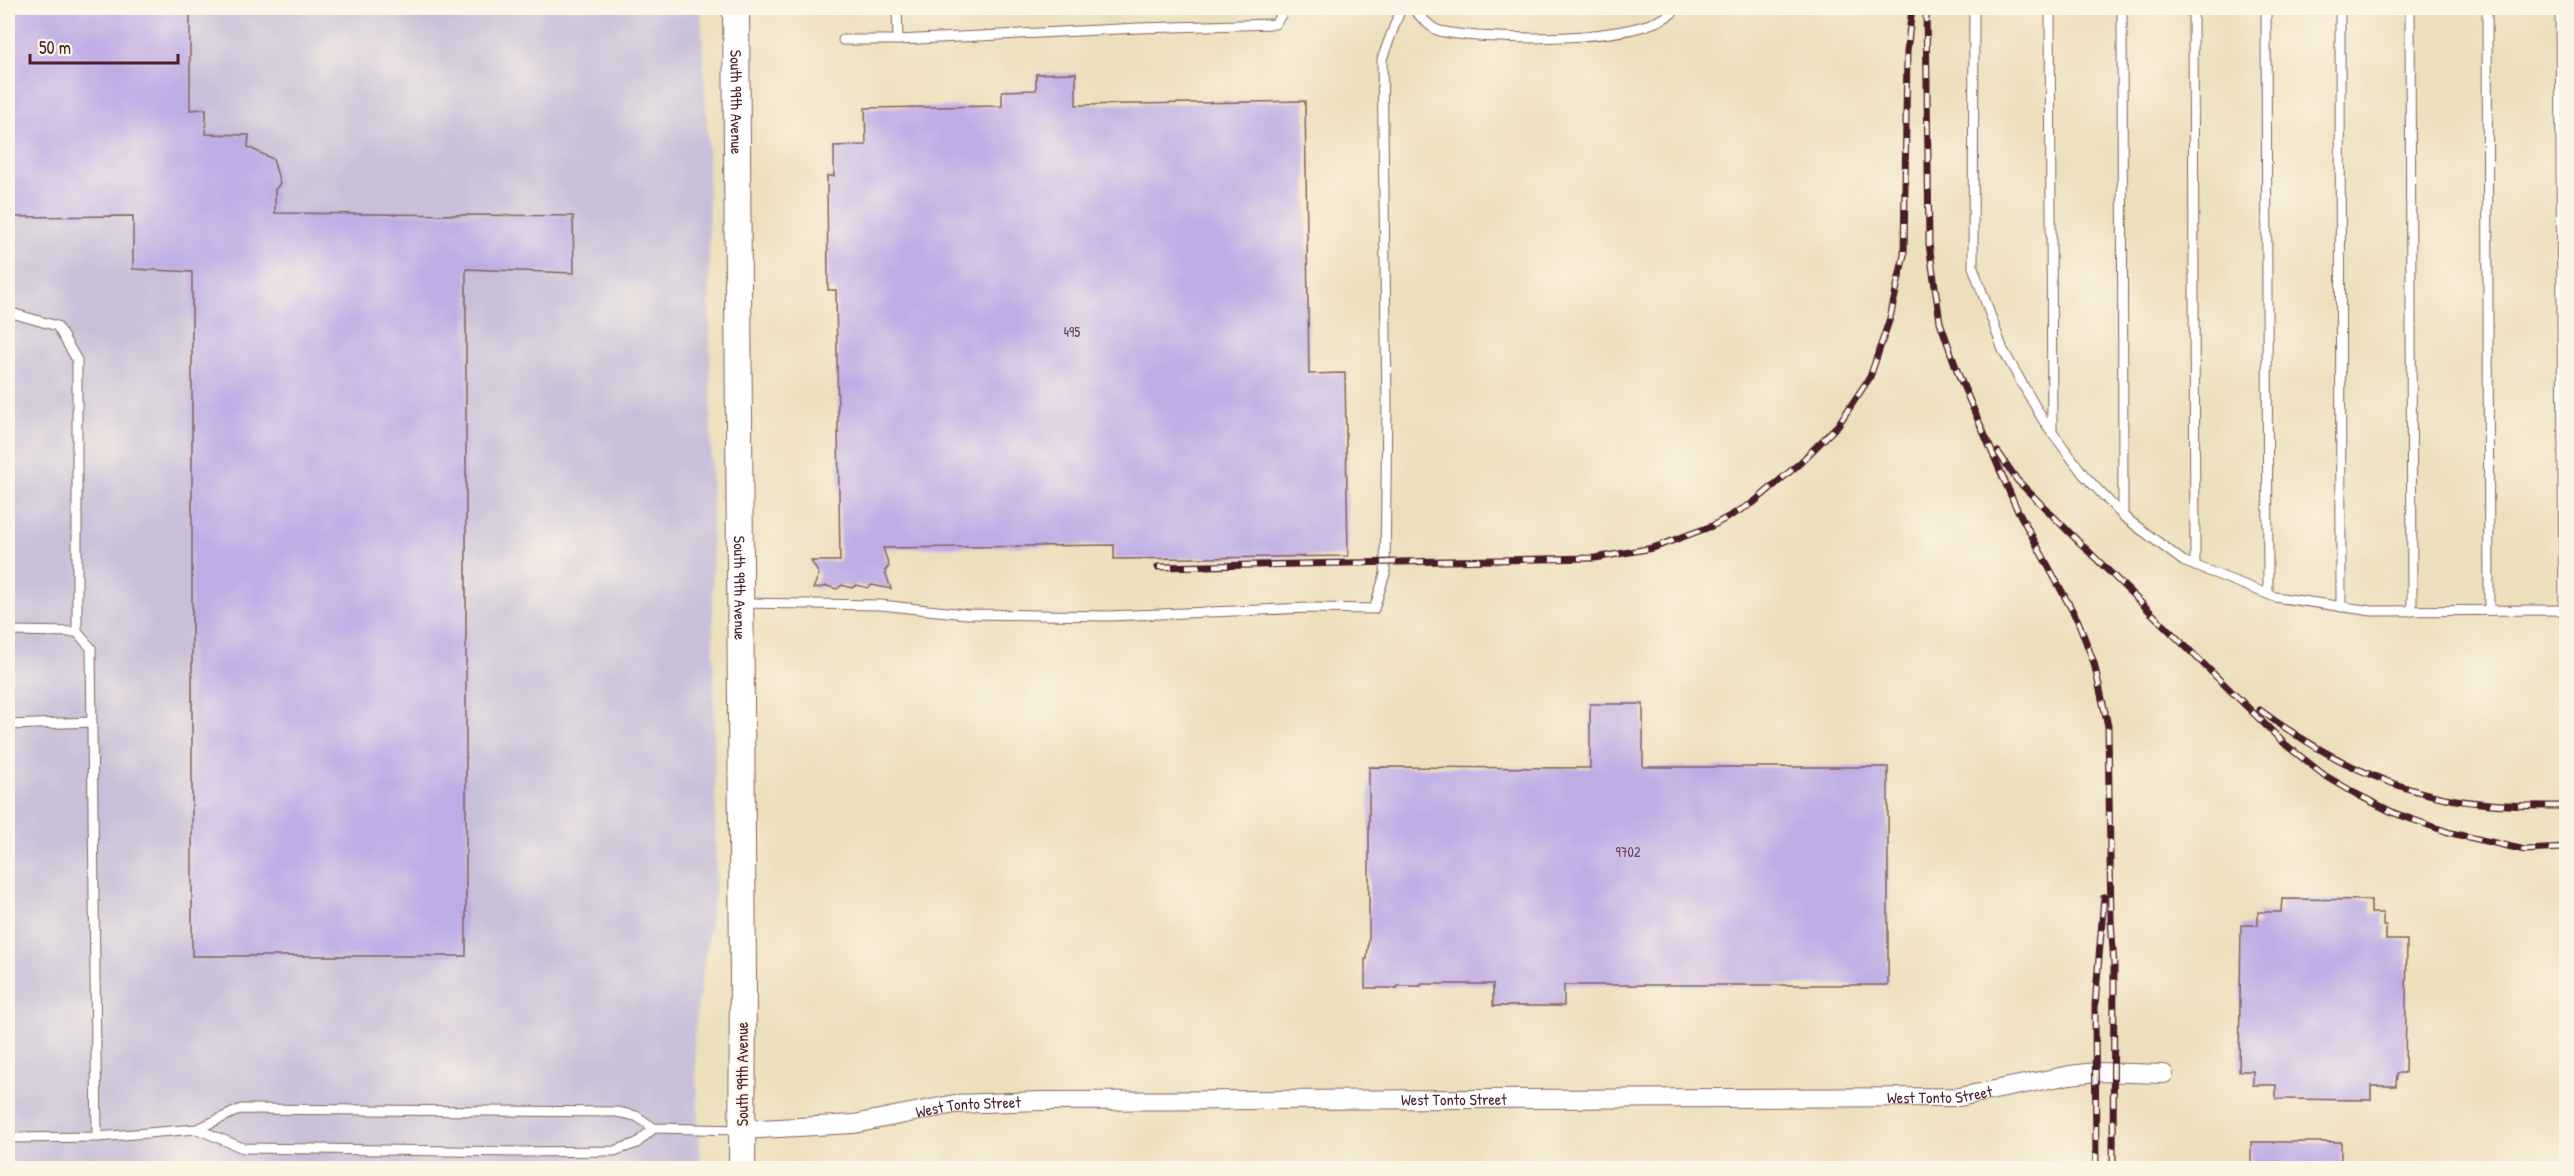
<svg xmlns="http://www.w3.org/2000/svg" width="2574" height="1176" font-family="'Patrick Hand',sans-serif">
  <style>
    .industrial { fill: #c8bfd8 }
    .building { fill: #beace5 }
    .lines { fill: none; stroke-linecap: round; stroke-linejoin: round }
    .lane-casing { stroke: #83625e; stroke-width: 11 }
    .street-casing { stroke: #83625e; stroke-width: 20 }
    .secondary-casing { stroke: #83625e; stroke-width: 28 }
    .lane { stroke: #fff; stroke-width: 9 }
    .street { stroke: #fff; stroke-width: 18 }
    .secondary { stroke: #fff; stroke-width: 26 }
    .rail-casing { stroke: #4a1f2b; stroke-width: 7 }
    .rail { stroke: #fcf5e5; stroke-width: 4.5; stroke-dasharray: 14; stroke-linecap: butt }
    .labels { text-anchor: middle; stroke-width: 4.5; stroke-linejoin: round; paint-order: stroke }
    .number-label { font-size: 14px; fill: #67425a }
    .street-label { font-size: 16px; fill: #4a1f2b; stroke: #fcf5e5 }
  </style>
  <rect width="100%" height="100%" fill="#fcf5e5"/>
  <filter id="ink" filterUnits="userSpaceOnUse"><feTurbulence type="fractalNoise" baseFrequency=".0167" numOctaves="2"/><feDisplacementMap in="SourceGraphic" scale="12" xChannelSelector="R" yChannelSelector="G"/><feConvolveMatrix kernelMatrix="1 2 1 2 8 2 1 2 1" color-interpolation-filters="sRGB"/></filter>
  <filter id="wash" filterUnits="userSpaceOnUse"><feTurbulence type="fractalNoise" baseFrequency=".008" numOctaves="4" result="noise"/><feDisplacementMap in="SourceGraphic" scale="24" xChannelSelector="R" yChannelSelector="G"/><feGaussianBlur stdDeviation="1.35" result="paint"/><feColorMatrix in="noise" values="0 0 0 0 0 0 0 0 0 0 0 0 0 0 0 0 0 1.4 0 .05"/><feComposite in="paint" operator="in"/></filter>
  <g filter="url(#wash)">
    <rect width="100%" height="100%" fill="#ecdfbc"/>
    <!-- industrial -->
    <polygon class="industrial" points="8,8 701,8 708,146 716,881 694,1034 701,1168 8,1168"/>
    <g id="blocks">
      <!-- building -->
      <g class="building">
        <polygon points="8,8 190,8 190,110 206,109 206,134 249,135 248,147 273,159 280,183 275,190 275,213 573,216 574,273 466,269 466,956 192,956 192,272 133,269 133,216 8,217"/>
        <polygon points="1076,73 1076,105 1305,101 1309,374 1345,373 1348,556 1114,559 1114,545 883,548 889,566 885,571 891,589 872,585 868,588 857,585 852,588 842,585 837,589 827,586 813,589 819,574 811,561 840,561 836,290 828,290 827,176 834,176 834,146 866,145 865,108 1002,106 1002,91 1036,90 1036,74"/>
        <polygon points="1590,704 1643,704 1643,767 1888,767 1888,985 1564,985 1564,1006 1493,1006 1493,984 1421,984 1421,986 1397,986 1397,988 1365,988 1365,959 1367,959 1369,936 1369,767 1590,768"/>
        <polygon points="2282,899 2371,900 2371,913 2383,913 2383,926 2386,926 2386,940 2407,940 2405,1073 2397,1073 2396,1086 2371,1086 2371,1100 2276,1099 2276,1085 2253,1085 2253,1071 2239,1071 2241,925 2258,925 2258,912 2281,912"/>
        <rect x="2251" y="1142" width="90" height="26"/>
      </g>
    </g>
  </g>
  <g filter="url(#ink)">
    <use href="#blocks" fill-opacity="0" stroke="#83625e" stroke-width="1.5"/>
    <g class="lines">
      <defs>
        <g id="lane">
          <polyline points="897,8 898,40 1139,28 1275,24 1286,8"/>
          <path d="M1412,8C1419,14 1430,29 1440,31C1485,41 1647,45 1677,8"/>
          <polyline points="1974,8 1973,267 2003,350 2043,420 2084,475 2123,516 2183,561 2275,597 2372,611 2566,610"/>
          <polyline points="2050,8 2052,433"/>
          <polyline points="2122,8 2123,516"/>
          <polyline points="2193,8 2195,566"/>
          <polyline points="2266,8 2268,594"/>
          <polyline points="2340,8 2341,607"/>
          <polyline points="2410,8 2412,611"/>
          <polyline points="2487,8 2489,610"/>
          <polyline points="2560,8 2564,610"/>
          <polyline points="843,40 898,40"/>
          <polyline points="8,312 57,326 77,360 77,632"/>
          <polyline points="743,603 880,605 966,614 1109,616 1310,608 1374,609 1385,574 1387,402 1382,59 1401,8"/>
          <polyline points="8,631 77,632 91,648 97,1137"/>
          <polyline points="8,725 92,722"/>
          <polyline points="197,1129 243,1148 519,1152 614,1151 637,1143 654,1128"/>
          <polyline points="8,1138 97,1137 197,1129 241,1109 617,1112 636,1116 654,1128 739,1130"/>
        </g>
        <g id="street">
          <path id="s1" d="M742,1130L854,1124L955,1104L1040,1101L1959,1097L2070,1075L2096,1072L2164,1074"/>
        </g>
        <g id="secondary">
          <path id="s2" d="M736,8L743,980L742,1168"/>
        </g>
      </defs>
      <!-- lane casing -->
      <use href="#lane" class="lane-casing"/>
      <!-- street casing -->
      <use href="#street" class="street-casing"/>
      <!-- secondary casing -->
      <use href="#secondary" class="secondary-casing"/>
      <!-- lane -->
      <use href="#lane" class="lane"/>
      <!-- street -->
      <use href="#street" class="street"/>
      <!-- secondary -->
      <use href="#secondary" class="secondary"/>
      <defs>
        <g id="rail">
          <polyline points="1926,8 1929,244 1940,322 1959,376 2016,507 2078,621 2094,663 2108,726 2111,919 2114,966 2113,1168"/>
          <polyline points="1998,452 2017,480 2077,540 2286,745 2324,775 2358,795 2394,813 2451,833 2525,850 2566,848"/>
          <polyline points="1158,567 1595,558 1653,548 1712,526 1753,503 1800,463 1838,425 1870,377 1890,318 1904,255 1907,52 1912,8"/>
          <path d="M2260,710C2318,753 2384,788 2456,800C2492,806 2530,806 2566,806"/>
          <polyline points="2096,1168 2095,1005 2104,897"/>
        </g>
      </defs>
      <!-- rail casing -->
      <use href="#rail" class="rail-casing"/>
      <!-- rail -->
      <use href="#rail" class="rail"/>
    </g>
  </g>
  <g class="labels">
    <!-- number labels -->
    <g class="number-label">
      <text x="1072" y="337">495</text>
      <text x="1628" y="857">9702</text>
    </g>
    <!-- street labels -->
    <g class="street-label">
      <text dy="6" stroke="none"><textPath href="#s2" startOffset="94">South 99th Avenue</textPath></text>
      <text dy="6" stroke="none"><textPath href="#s2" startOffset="580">South 99th Avenue</textPath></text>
      <text transform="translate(742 1074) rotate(-90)" y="6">South 99th Avenue</text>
      <text dy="6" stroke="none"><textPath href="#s1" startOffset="1200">West Tonto Street</textPath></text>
      <text dy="6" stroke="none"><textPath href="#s1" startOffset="714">West Tonto Street</textPath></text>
      <text dy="6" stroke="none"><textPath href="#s1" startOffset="228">West Tonto Street</textPath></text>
    </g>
  </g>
  <!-- margin -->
  <rect width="2574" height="1176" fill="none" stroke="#fcf5e5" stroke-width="30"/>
  <!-- scale -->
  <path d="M30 54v9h148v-9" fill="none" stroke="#4a1f2b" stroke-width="3"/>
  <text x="39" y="54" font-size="18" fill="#4a1f2b" stroke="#fcf5e5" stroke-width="4.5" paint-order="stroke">50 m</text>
</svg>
